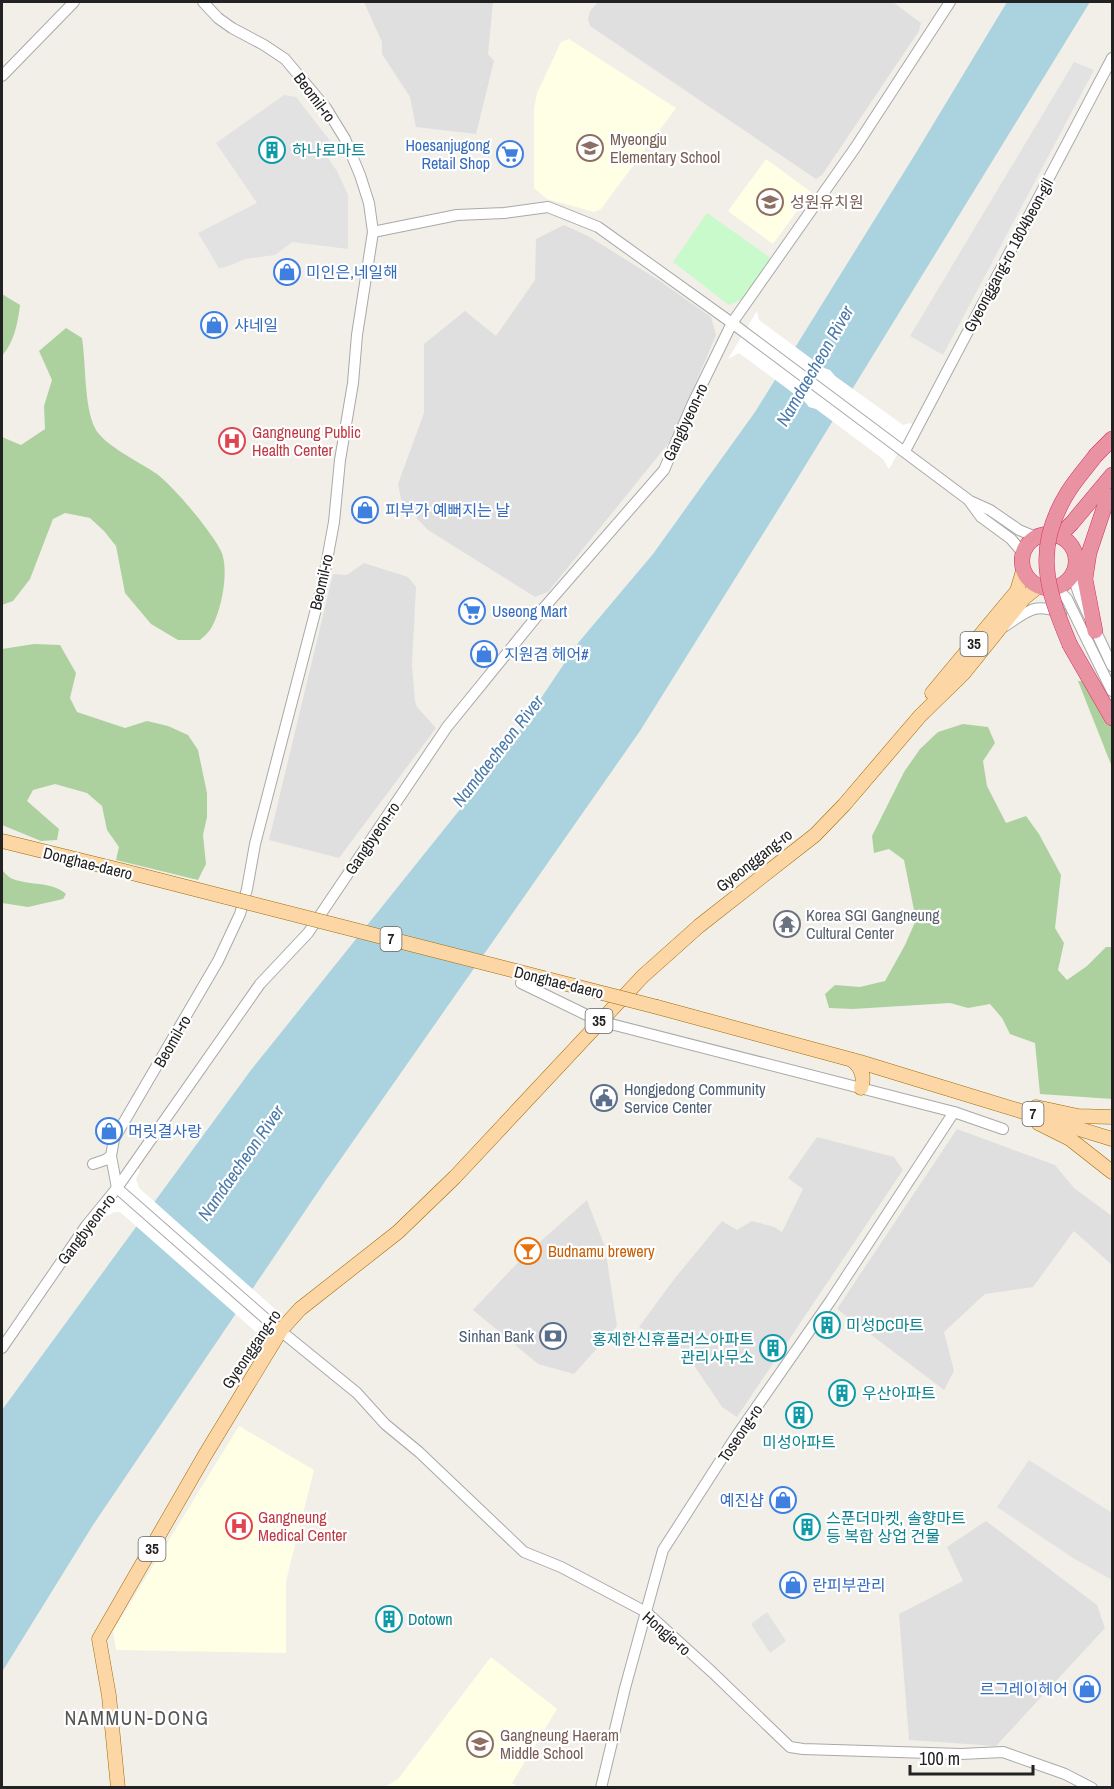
<svg xmlns="http://www.w3.org/2000/svg" width="1114" height="1789" font-family="'Archivo Narrow','Noto Sans KR',sans-serif">
  <style>
    .residential { fill: #e0dfdf }
    .education { fill: #ffffe5 }
    .forest { fill: #add19e }
    .park { fill: #c8facc }
    .parking { fill: #e2e2e2 }
    .water { fill: #aad3df }
    .pier { fill: #fff }
    .lines { fill: none; stroke-linecap: round; stroke-linejoin: round }
    .minor-casing { stroke: #a9a9a9; stroke-width: 12 }
    .major-casing { stroke: #a06b00; stroke-width: 15 }
    .highway-casing { stroke: #dc2a67; stroke-width: 16 }
    .minor { stroke: #fff; stroke-width: 10 }
    .major { stroke: #fcd6a4; stroke-width: 14 }
    .highway { stroke: #e892a2; stroke-width: 15 }
    .major-bridge-casing { stroke: #a06b00; stroke-width: 15; stroke-linecap: butt }
    .highway-bridge-casing { stroke: #dc2a67; stroke-width: 16; stroke-linecap: butt }
    .major-bridge { stroke: #fcd6a4; stroke-width: 14 }
    .highway-bridge { stroke: #e892a2; stroke-width: 15 }
    .labels { text-anchor: middle; stroke-width: 4.5; stroke-linejoin: round; paint-order: stroke }
    .shield { fill: #fff; stroke: #646464; stroke-width: 1.5 }
    .shield-label { font-size: 15px; font-weight: bold; fill: #222 }
    .street-label { font-size: 16px; fill: #222; stroke: #fff }
    .education-label { font-size: 16px; fill: #785e54; stroke: #fff; text-anchor: start }
    .shop-label { font-size: 16px; fill: #366cbe; stroke: #fff; text-anchor: start }
    .culture-label { font-size: 16px; fill: #0d838f; stroke: #fff; text-anchor: start }
    .health-label { font-size: 16px; fill: #be3a42; stroke: #fff; text-anchor: start }
    .worship-label { font-size: 16px; fill: #5b616d; stroke: #fff; text-anchor: start }
    .service-label { font-size: 16px; fill: #4e5e75; stroke: #fff; text-anchor: start }
    .food-label { font-size: 16px; fill: #c56008; stroke: #fff; text-anchor: start }
    .water-label { font-size: 18px; font-style: italic; fill: #4a7aab; stroke: #fff }
    .quarter-label { font-size: 20px; letter-spacing: 1.5px; fill: #555; stroke: #fff }
  </style>
  <rect width="100%" height="100%" fill="#f2efe9"/>
  <!-- residential -->
  <g class="residential">
    <polygon points="364,2 493,2 488,54 494,61 476,134 416,127 410,97 382,54 382,42"/>
    <polygon points="598,2 893,2 921,23 919,31 822,175 816,179 590,26 588,19 590,11"/>
    <polygon points="564,225 588,236 660,281 711,317 716,335 672,439 548,592 535,597 428,530 402,503 398,484 424,413 424,344 465,311 496,336 535,280 536,239"/>
    <polygon points="364,563 408,577 416,587 412,665 415,701 417,707 436,728 339,858 269,840 333,574 347,575"/>
    <polygon points="957,1129 1055,1165 1074,1188 1112,1216 1112,1265 1074,1231 1033,1287 985,1294 944,1332 954,1371 944,1390 837,1309"/>
    <polygon points="817,1137 894,1157 903,1170 737,1417 722,1407 683,1349 639,1327 675,1278 722,1221 737,1230 752,1221 774,1227 782,1232 803,1189 788,1178"/>
    <polygon points="587,1200 605,1247 617,1326 574,1374 538,1364 473,1310 524,1256"/>
    <polygon points="986,1521 1097,1605 1105,1628 996,1746 909,1740 899,1614 963,1581 947,1547"/>
  </g>
  <!-- education -->
  <g class="education">
    <polygon points="569,39 676,108 601,209 594,212 547,199 534,188 534,109 537,93 561,42"/>
    <polygon points="766,159 811,192 773,244 728,211"/>
    <polygon points="239,1426 314,1470 286,1581 286,1653 116,1650 113,1631"/>
    <polygon points="491,1657 557,1709 512,1783 518,1787 385,1787 398,1779"/>
  </g>
  <!-- forest -->
  <g class="forest">
    <path d="M2,294L20,305C18,323 14,342 2,356Z"/>
    <path d="M66,328L82,338C86,363 84,406 95,428C103,445 140,462 157,474C175,488 211,531 221,551C230,570 221,614 210,630C207,634 203,637 200,640H178L151,624L125,593L116,546L104,531L90,518L65,513L53,519L30,579L13,601L2,605V437L21,445L45,429L44,406L52,380L39,351Z"/>
    <polygon points="34,644 60,645 76,673 70,698 77,712 125,728 147,721 168,726 188,735 198,750 207,793 207,817 203,835 206,864 198,880 116,860 119,847 107,830 102,806 87,793 55,784 33,790 27,801 59,829 57,840 41,841 2,825 2,649"/>
    <polygon points="1078,681 1085,681 1112,724 1112,767"/>
    <polygon points="963,724 988,727 995,743 983,761 987,786 1006,823 1026,816 1039,834 1061,875 1055,928 1064,943 1058,970 1067,980 1087,966 1106,947 1112,947 1112,1099 1040,1094 1035,1043 1010,1034 1002,1018 990,1004 968,1008 950,1003 853,1009 829,1008 825,994 835,985 860,987 885,981 905,945 916,920 904,860 889,849 874,853 872,836 904,772 920,749 938,732"/>
    <path d="M2,870C5,873 9,878 13,879C31,886 52,881 66,894L63,899L28,907L2,903Z"/>
  </g>
  <!-- park -->
  <polygon class="park" points="707,213 772,259 745,298 729,305 673,262"/>
  <!-- parking -->
  <g class="parking">
    <polygon points="1074,62 1094,70 943,355 910,336"/>
    <polygon points="284,95 296,97 334,146 325,154 337,171 348,195 348,249 292,242 275,255 245,259 226,267 219,268 198,233 257,203 216,143"/>
    <polygon points="1029,1460 1112,1513 1112,1580 1073,1558 997,1507"/>
    <polygon points="767,1612 786,1641 770,1653 751,1624"/>
  </g>
  <!-- water -->
  <polygon class="water" points="1007,2 1090,2 786,497 640,731 326,1180 93,1525 2,1672 2,1410 251,1070 498,762 578,643 653,554 755,412 914,156"/>
  <!-- pier -->
  <g class="pier">
    <polygon points="757,311 759,320 824,368 830,370 835,376 903,425 910,423 913,425 889,469 883,459 816,409 809,407 805,402 739,353 728,359"/>
    <polygon points="137,1168 140,1170 136,1179 139,1188 275,1309 256,1332 120,1212 114,1212 107,1216 104,1213"/>
  </g>
  <g class="lines">
    <defs>
      <g id="minor">
        <polyline points="203,2 218,18 232,28 264,45 285,59 326,108 345,139 360,175 369,203 373,232 357,335 353,383 340,460 334,522 323,582 255,844 247,889 240,914 218,961 114,1139 111,1156 117,1188 266,1319 357,1393 385,1424 419,1452 524,1552 561,1567 646,1612 712,1672 790,1747 803,1749 961,1754 1003,1752 1065,1774 1092,1788"/>
        <polyline points="2,76 74,2"/>
        <polyline points="373,232 457,215 504,213 548,207 598,227 732,323 970,501 990,510 1019,530 1036,537"/>
        <polyline points="905,451 1112,58"/>
        <polyline points="970,502 981,517 1011,539 1023,553"/>
        <polyline points="1072,574 1080,597 1112,666"/>
        <polyline points="1056,587 1067,599 1112,691"/>
        <path d="M1005,626C1028,611 1034,602 1061,613"/>
        <polyline points="521,983 599,1021 954,1112 1003,1129"/>
        <polyline points="93,1164 105,1160 111,1156"/>
        <polyline points="2,1348 86,1226 117,1188 260,984 308,933 447,727 542,610 664,470 692,405 732,323 855,148 950,2"/>
        <polyline points="601,1788 625,1688 663,1550 735,1438 831,1300 954,1112"/>
      </g>
      <g id="major">
        <polyline points="932,693 1017,591 1023,571"/>
        <polyline points="2,841 124,871"/>
        <polyline points="657,1007 860,1062 1112,1139"/>
        <path d="M852,1060C862,1068 865,1077 861,1088"/>
        <polyline points="1036,1107 1078,1116 1112,1117"/>
        <polyline points="1038,1123 1070,1139 1112,1172"/>
        <polyline points="118,1788 109,1696 99,1639 205,1455 281,1330 300,1309 398,1232 455,1177 643,976 699,926 815,835 844,805 920,716 963,674 1024,598 1039,586"/>
      </g>
      <g id="highway">
        <polyline points="1096,455 1112,439"/>
        <circle cx="1049" cy="561" r="27"/>
        <polyline points="1059,536 1072,523 1112,475"/>
        <polyline points="1095,631 1085,579 1089,553 1108,496"/>
        <polyline points="1070,645 1112,718"/>
      </g>
    </defs>
    <!-- minor casing -->
    <use href="#minor" class="minor-casing"/>
    <!-- major casing -->
    <use href="#major" class="major-casing"/>
    <!-- highway casing -->
    <use href="#highway" class="highway-casing"/>
    <!-- minor -->
    <use href="#minor" class="minor"/>
    <!-- major -->
    <use href="#major" class="major"/>
    <!-- highway -->
    <use href="#highway" class="highway"/>
    <defs>
      <polyline id="major-bridge" points="124,871 657,1007"/>
      <path id="highway-bridge" d="M1070,645C1046,588 1033,548 1068,492C1076,479 1087,467 1096,455"/>
    </defs>
    <!-- major-bridge casing -->
    <use href="#major-bridge" class="major-bridge-casing"/>
    <!-- highway-bridge casing -->
    <use href="#highway-bridge" class="highway-bridge-casing"/>
    <!-- major-bridge -->
    <use href="#major-bridge" class="major-bridge"/>
    <!-- highway-bridge -->
    <use href="#highway-bridge" class="highway-bridge"/>
  </g>
  <!-- icons -->
  <defs>
    <symbol id="school-ring" viewBox="-11 -11 22 22"><circle r="9.5" fill="#fff" stroke="#8d6e63" stroke-width="1.5"/><path d="M0-5L7-2L0 1L-7-2ZM-4 1L0 2.5L4 1V4Q0 6-4 4Z" fill="#8d6e63"/></symbol>
    <symbol id="building-ring" viewBox="-11 -11 22 22"><circle r="9.5" fill="#fff" stroke="#0f9aa8" stroke-width="1.5"/><path d="M-4-6H4V6H1V3H-1V6H-4ZM-2.5-4.3h1.7v1.8h-1.7ZM.8-4.3h1.7v1.8H.8ZM-2.5-1h1.7V.8h-1.7ZM.8-1h1.7V.8H.8Z" fill="#0f9aa8"/></symbol>
    <symbol id="supermarket-ring" viewBox="-11 -11 22 22"><circle r="9.5" fill="#fff" stroke="#3f7fe0" stroke-width="1.5"/><path d="M-6-5.5h2.5l.6 2H6L4.5 2H-2.5L-4.4-4H-6ZM-1.5 3.2a1.3 1.3 0 1 0 .1 0ZM3 3.2a1.3 1.3 0 1 0 .1 0Z" fill="#3f7fe0"/></symbol>
    <symbol id="shop-ring" viewBox="-11 -11 22 22"><circle r="9.5" fill="#fff" stroke="#3f7fe0" stroke-width="1.5"/><path d="M-5-2.5h2.3a2.7 3.5 0 0 1 5.4 0H5L5.5 6h-11ZM-1.5-2.5h3a1.5 2.3 0 0 0-3 0Z" fill="#3f7fe0"/></symbol>
    <symbol id="hospital-ring" viewBox="-11 -11 22 22"><circle r="9.5" fill="#fff" stroke="#e0444e" stroke-width="1.5"/><path d="M-5-5h3v3.5h4V-5h3V5h-3V1.5h-4V5h-3Z" fill="#e0444e"/></symbol>
    <symbol id="temple-ring" viewBox="-11 -11 22 22"><circle r="9.5" fill="#fff" stroke="#6b7280" stroke-width="1.5"/><path d="M0-6L5-2H3V0L6.5 2.5H4V6H1.5V3h-3V6H-4V2.5H-6.5L-3 0V-2H-5Z" fill="#6b7280"/></symbol>
    <symbol id="civic-ring" viewBox="-11 -11 22 22"><circle r="9.5" fill="#fff" stroke="#5c6f8a" stroke-width="1.5"/><path d="M-.6-6.5H3V-4.5H.6V-3L4-1V1h2V6H-6V1h2V-1L-.6-3ZM-1.2 2.5V6h2.4V2.5Z" fill="#5c6f8a"/></symbol>
    <symbol id="bar-ring" viewBox="-11 -11 22 22"><circle r="9.5" fill="#fff" stroke="#e8710a" stroke-width="1.5"/><path d="M-6-5H6L.8 .8V4.5H3.5V6h-7V4.5H-.8V.8Z" fill="#e8710a"/></symbol>
    <symbol id="bank-ring" viewBox="-11 -11 22 22"><circle r="9.5" fill="#fff" stroke="#5c6f8a" stroke-width="1.5"/><path d="M-6-4H6V4H-6ZM0-2.3a2.3 2.3 0 1 0 0 4.6a2.3 2.3 0 1 0 0-4.6Z" fill="#5c6f8a"/></symbol>
  </defs>
  <g fill-rule="evenodd">
    <use href="#school-ring" x="575" y="133" width="30" height="30"/>
    <use href="#building-ring" x="257" y="135" width="30" height="30"/>
    <use href="#supermarket-ring" x="495" y="139" width="30" height="30"/>
    <use href="#school-ring" x="755" y="187" width="30" height="30"/>
    <use href="#shop-ring" x="272" y="257" width="30" height="30"/>
    <use href="#shop-ring" x="199" y="310" width="30" height="30"/>
    <use href="#hospital-ring" x="217" y="426" width="30" height="30"/>
    <use href="#shop-ring" x="350" y="495" width="30" height="30"/>
    <use href="#supermarket-ring" x="457" y="596" width="30" height="30"/>
    <use href="#shop-ring" x="469" y="639" width="30" height="30"/>
    <use href="#temple-ring" x="772" y="909" width="30" height="30"/>
    <use href="#civic-ring" x="589" y="1083" width="30" height="30"/>
    <use href="#shop-ring" x="94" y="1116" width="30" height="30"/>
    <use href="#bar-ring" x="513" y="1236" width="30" height="30"/>
    <use href="#building-ring" x="812" y="1310" width="30" height="30"/>
    <use href="#bank-ring" x="538" y="1321" width="30" height="30"/>
    <use href="#building-ring" x="758" y="1333" width="30" height="30"/>
    <use href="#building-ring" x="827" y="1378" width="30" height="30"/>
    <use href="#building-ring" x="784" y="1400" width="30" height="30"/>
    <use href="#shop-ring" x="768" y="1485" width="30" height="30"/>
    <use href="#hospital-ring" x="224" y="1511" width="30" height="30"/>
    <use href="#building-ring" x="792" y="1512" width="30" height="30"/>
    <use href="#shop-ring" x="778" y="1570" width="30" height="30"/>
    <use href="#building-ring" x="374" y="1604" width="30" height="30"/>
    <use href="#shop-ring" x="1072" y="1674" width="30" height="30"/>
    <use href="#school-ring" x="465" y="1729" width="30" height="30"/>
  </g>
  <g class="labels">
    <!-- shield labels -->
    <g class="shield">
      <rect x="960.5" y="632" width="27" height="24" rx="4.5"/>
      <rect x="380.5" y="927" width="21" height="24" rx="4.5"/>
      <rect x="585.5" y="1009" width="27" height="24" rx="4.5"/>
      <rect x="1022.5" y="1102" width="21" height="24" rx="4.5"/>
      <rect x="138.5" y="1537" width="27" height="24" rx="4.5"/>
    </g>
    <g class="shield-label">
      <text x="974" y="649">35</text>
      <text x="391" y="944">7</text>
      <text x="599" y="1026">35</text>
      <text x="1033" y="1119">7</text>
      <text x="152" y="1554">35</text>
    </g>
    <!-- street labels -->
    <g class="street-label">
      <text transform="translate(315 97) rotate(53)" y="6">Beomil-ro</text>
      <text transform="translate(1008 255) rotate(-62)" y="6">Gyeonggang-ro 1804beon-gil</text>
      <text transform="translate(685 422) rotate(-65)" y="6">Gangbyeon-ro</text>
      <text transform="translate(321 582) rotate(-77)" y="6">Beomil-ro</text>
      <text transform="translate(372 838) rotate(-56)" y="6">Gangbyeon-ro</text>
      <text transform="translate(754 860) rotate(-38)" y="6">Gyeonggang-ro</text>
      <text transform="translate(88 863) rotate(14)" y="6">Donghae-daero</text>
      <text transform="translate(559 982) rotate(14)" y="6">Donghae-daero</text>
      <text transform="translate(172 1041) rotate(-60)" y="6">Beomil-ro</text>
      <text transform="translate(86 1229) rotate(-53)" y="6">Gangbyeon-ro</text>
      <text transform="translate(251 1349) rotate(-56)" y="6">Gyeonggang-ro</text>
      <text transform="translate(740 1433) rotate(-56)" y="6">Toseong-ro</text>
      <text transform="translate(667 1633) rotate(41)" y="6">Hongje-ro</text>
    </g>
    <!-- education labels -->
    <g class="education-label">
      <text x="610" y="145">Myeongju<tspan x="610" dy="18">Elementary School</tspan></text>
      <text x="790" y="208">성원유치원</text>
      <text x="500" y="1741">Gangneung Haeram<tspan x="500" dy="18">Middle School</tspan></text>
    </g>
    <!-- shop labels -->
    <g class="shop-label">
      <text x="490" y="151" text-anchor="end">Hoesanjugong<tspan x="490" dy="18">Retail Shop</tspan></text>
      <text x="306" y="278">미인은,네일해</text>
      <text x="234" y="331">샤네일</text>
      <text x="385" y="516">피부가 예뻐지는 날</text>
      <text x="492" y="617">Useong Mart</text>
      <text x="504" y="660">지원겸 헤어#</text>
      <text x="128" y="1137">머릿결사랑</text>
      <text x="764" y="1506" text-anchor="end">예진샵</text>
      <text x="812" y="1591">란피부관리</text>
      <text x="1068" y="1695" text-anchor="end">르그레이헤어</text>
    </g>
    <!-- culture labels -->
    <g class="culture-label">
      <text x="292" y="156">하나로마트</text>
      <text x="846" y="1331">미성DC마트</text>
      <text x="754" y="1345" text-anchor="end">홍제한신휴플러스아파트<tspan x="754" dy="18">관리사무소</tspan></text>
      <text x="862" y="1399">우산아파트</text>
      <text x="799" y="1448" text-anchor="middle">미성아파트</text>
      <text x="826" y="1524">스푼더마켓, 솔향마트<tspan x="826" dy="18">등 복합 상업 건물</tspan></text>
      <text x="408" y="1625">Dotown</text>
    </g>
    <!-- health labels -->
    <g class="health-label">
      <text x="252" y="438">Gangneung Public<tspan x="252" dy="18">Health Center</tspan></text>
      <text x="258" y="1523">Gangneung<tspan x="258" dy="18">Medical Center</tspan></text>
    </g>
    <!-- worship labels -->
    <g class="worship-label">
      <text x="806" y="921">Korea SGI Gangneung<tspan x="806" dy="18">Cultural Center</tspan></text>
    </g>
    <!-- service labels -->
    <g class="service-label">
      <text x="624" y="1095">Hongjedong Community<tspan x="624" dy="18">Service Center</tspan></text>
      <text x="534" y="1342" text-anchor="end">Sinhan Bank</text>
    </g>
    <!-- food labels -->
    <g class="food-label">
      <text x="548" y="1257">Budnamu brewery</text>
    </g>
    <!-- water labels -->
    <g class="water-label">
      <text transform="translate(815 366) rotate(-60)" y="6">Namdaecheon River</text>
      <text transform="translate(498 751) rotate(-52)" y="6">Namdaecheon River</text>
      <text transform="translate(241 1163) rotate(-55)" y="6">Namdaecheon River</text>
    </g>
    <!-- quarter labels -->
    <g class="quarter-label">
      <text x="137" y="1725">NAMMUN-DONG</text>
    </g>
  </g>
  <!-- border -->
  <rect width="1114" height="1789" fill="none" stroke="#222222" stroke-width="6"/>
  <!-- scale -->
  <path d="M910 1765v9h123v-9" fill="none" stroke="#222222" stroke-width="3"/>
  <text x="919" y="1765" font-size="18" fill="#222222" stroke="#ffffff" stroke-width="4.5" paint-order="stroke">100 m</text>
</svg>
